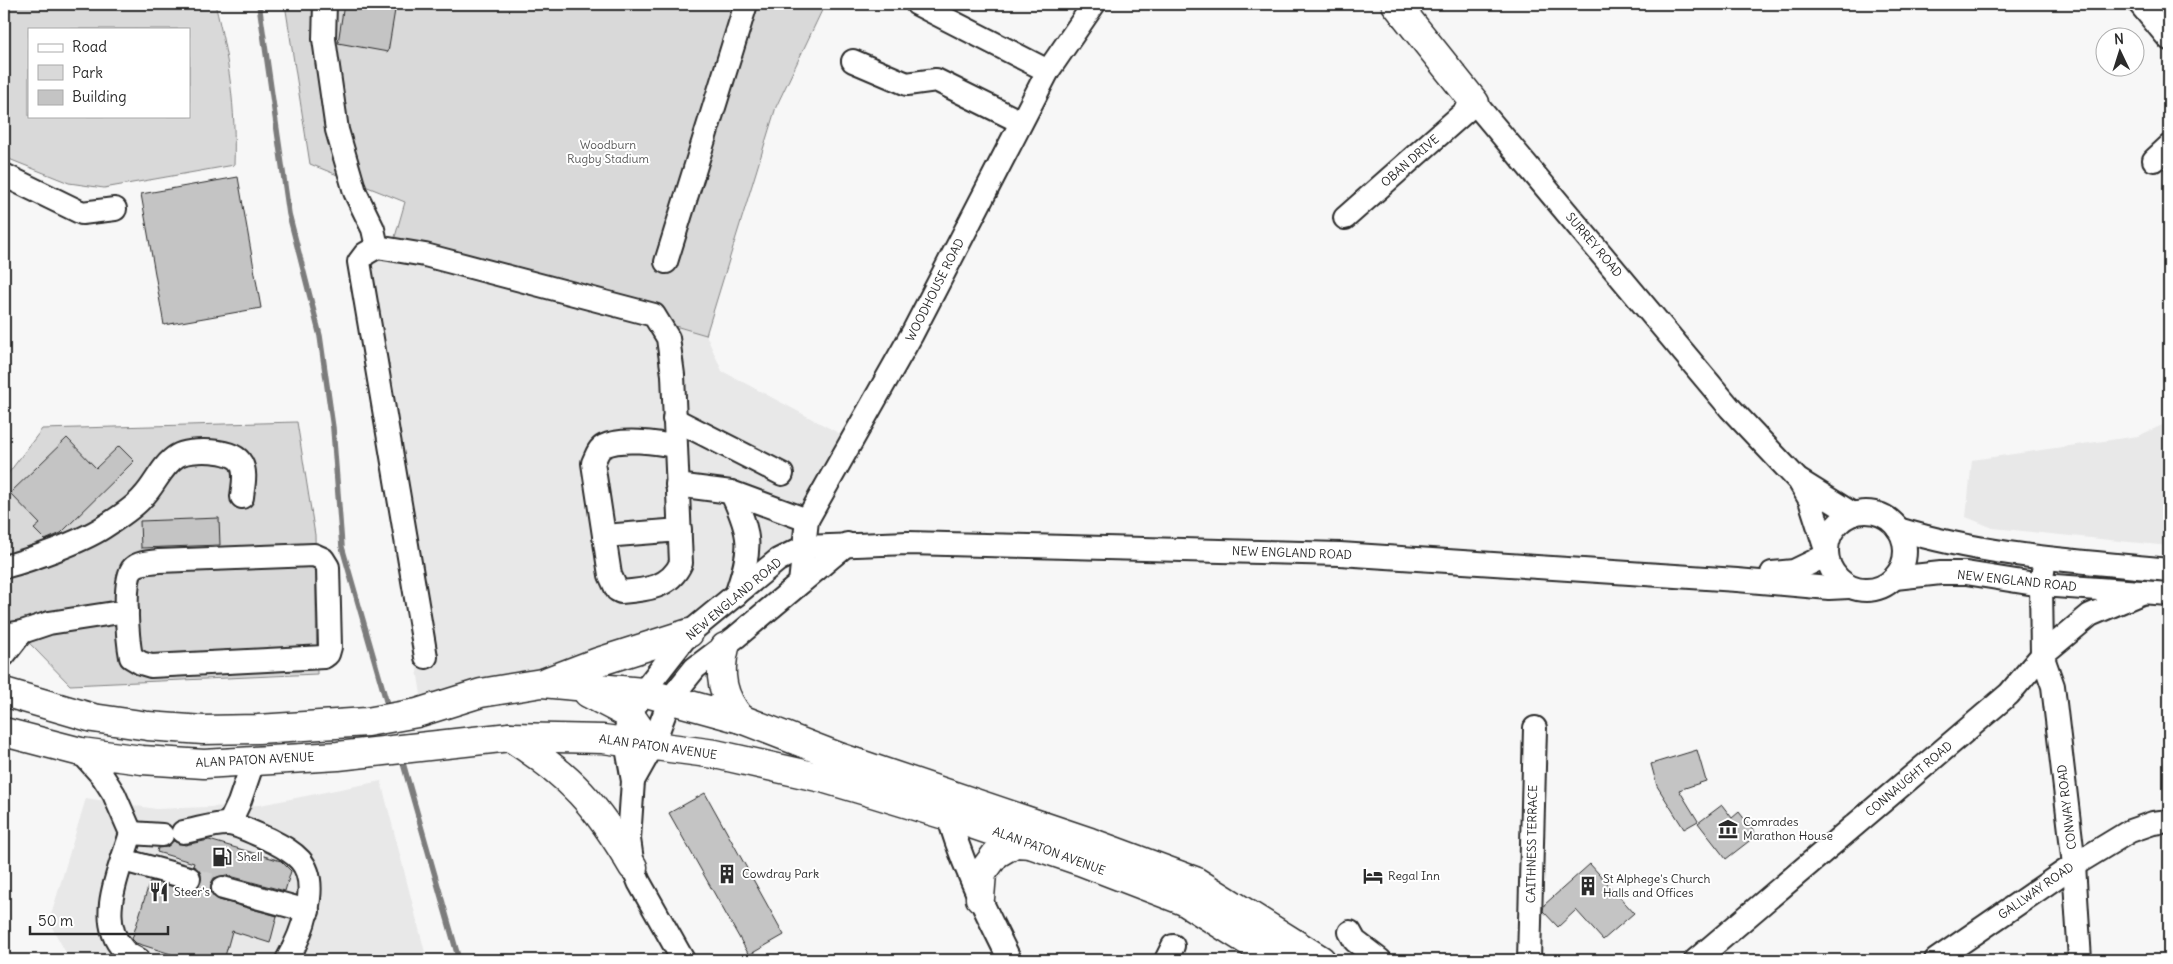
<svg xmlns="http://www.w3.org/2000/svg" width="2173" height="964" font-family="Delius,sans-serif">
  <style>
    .built { fill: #e8e8e8 }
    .green { fill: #d9d9d9; stroke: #828282; fill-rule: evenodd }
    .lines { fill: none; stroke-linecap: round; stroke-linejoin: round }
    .stream { stroke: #7b7b7b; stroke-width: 5.5 }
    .building { fill: #c4c4c4; stroke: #2b2b2b }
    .minor-tunnel { stroke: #cecece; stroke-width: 22; stroke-dasharray: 22 11; stroke-linecap: butt }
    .minor-casing { stroke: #2b2b2b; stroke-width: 26 }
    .major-casing { stroke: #2b2b2b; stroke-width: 31 }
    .minor { stroke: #fff; stroke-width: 22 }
    .major { stroke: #fff; stroke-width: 28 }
    .labels { text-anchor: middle; stroke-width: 4; stroke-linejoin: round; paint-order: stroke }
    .park-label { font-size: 12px; fill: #565656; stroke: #fff }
    .street-label { font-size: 12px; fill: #2b2b2b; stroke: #fff }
    .poi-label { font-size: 12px; fill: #2b2b2b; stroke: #fff; text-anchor: start }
  </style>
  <rect width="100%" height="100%" fill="#f7f7f7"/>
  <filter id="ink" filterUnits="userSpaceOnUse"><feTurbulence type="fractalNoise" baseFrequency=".02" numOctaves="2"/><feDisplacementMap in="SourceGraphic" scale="10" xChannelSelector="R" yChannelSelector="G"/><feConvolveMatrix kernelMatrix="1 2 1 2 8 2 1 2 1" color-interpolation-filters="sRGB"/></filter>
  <g filter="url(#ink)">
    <!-- built -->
    <g class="built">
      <polygon points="387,246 706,335 722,371 846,437 800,531 647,655 422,701 351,259"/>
      <polygon points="2169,422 2169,546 1993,528 1966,517 1972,460 2138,436"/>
      <polygon points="381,781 427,960 70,960 49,922 86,798 156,809 260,805"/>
    </g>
    <!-- green -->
    <g class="green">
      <path d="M4,4H215C229,59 236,108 234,165L104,188L69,183L4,157ZM29,29H189V116H29Z"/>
      <polygon points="285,4 825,4 776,107 706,335 393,244 405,202 310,164"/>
      <polygon points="297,422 315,535 317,674 70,685 4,617 4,479 42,429"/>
    </g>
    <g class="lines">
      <!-- stream -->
      <g class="stream">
        <polyline points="259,4 289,214 320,336 333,428 342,547 389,711"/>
        <polyline points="401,756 459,960"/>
      </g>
    </g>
    <!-- building -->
    <g class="building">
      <polygon points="344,4 396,4 388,52 338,43"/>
      <polygon points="238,177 261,308 164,325 141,194"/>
      <polygon points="67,438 96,468 119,446 134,461 61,533 45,540 34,529 40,524 10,493"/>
      <polygon points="219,518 220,545 141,548 140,521"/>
      <polygon points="1697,750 1706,781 1679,790 1698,821 1684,829 1657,786 1651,764"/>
      <polygon points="705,793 784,935 749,955 669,813"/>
      <polygon points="1722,805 1732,818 1739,812 1757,835 1726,859 1698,823"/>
      <polygon points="209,840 281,861 291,871 285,891 226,875 214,878 211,884 210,892 219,900 277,916 270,943 232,931 224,960 190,960 136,943 132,939 150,881 192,891 199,887 202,881 202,874 193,866 194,863 157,852 158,848 167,847 173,841 185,845"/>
      <polygon points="1590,864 1634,913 1603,940 1576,910 1558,927 1543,911 1544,905"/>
    </g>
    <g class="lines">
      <!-- minor-tunnel -->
      <polyline class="minor-tunnel" points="189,878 223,888"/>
      <defs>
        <g id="minor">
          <polyline points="325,4 324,39 337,130 355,192 373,229 377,247"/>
          <polyline points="917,4 1048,71"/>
          <polyline points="2140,4 2169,39"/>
          <polyline points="853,61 907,84 936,80 1021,122"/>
          <polyline points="2154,160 2169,146"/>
          <polyline points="4,175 82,213 115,209"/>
          <polyline points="1345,218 1475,103 1730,408 1799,481 1810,500 1825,547"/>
          <polyline points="666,262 746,4"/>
          <polyline points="674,419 782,474"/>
          <polyline points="1800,481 1853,514"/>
          <polyline points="677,485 731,492 807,520"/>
          <path d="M731,492C752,536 752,548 736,595"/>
          <circle cx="1866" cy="551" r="39"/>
          <path d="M1898,529C1986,556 2078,561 2169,570"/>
          <polyline points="604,536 680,530"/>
          <path d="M314,555L323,559L328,567L330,647L328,654L324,657L151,666L141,663L131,657C128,641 122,579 133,568C139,562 151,562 159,561Z"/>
          <path d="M4,567C30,560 81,542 104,527C116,519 133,509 143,497C155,485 162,465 177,456C190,448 234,449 241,463C247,473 243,486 242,497"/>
          <polyline points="1772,573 1794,571 1825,556"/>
          <polyline points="1895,578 1941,573 1966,573 2041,585 2169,594"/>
          <polyline points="800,583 807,520 912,334 1048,71 1094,4"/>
          <polyline points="4,635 22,632 49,623 127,611"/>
          <polyline points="4,655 22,632"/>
          <path d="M426,657L359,262L365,254L377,247L425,255L654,315L668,338L673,375L681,563C670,588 646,590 621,592L617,590L610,575L593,463C596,457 598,449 604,446C620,438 658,442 675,447"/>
          <path d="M81,752L103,777L114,794L131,833C121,867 95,919 123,949C127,954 134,957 139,960"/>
          <polyline points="633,781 652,747 670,699 695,668 736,637 847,544"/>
          <path d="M945,804C959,859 985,910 1010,960"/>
          <polyline points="229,824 239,803 253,762"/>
          <path d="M183,832C196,830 216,823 229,824C239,825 258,835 268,839C279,845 291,850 300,860C322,884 301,936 287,960"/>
          <polyline points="131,833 162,835"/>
          <polyline points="123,860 189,878"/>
          <polyline points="223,888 308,911"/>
          <polyline points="1350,932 1355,941 1380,960"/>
          <polyline points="683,960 639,882 633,867 629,839 633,781 626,742 626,729 630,715 643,692 689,633 778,560 804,547 908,543 1340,554 1737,580 1829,588 1849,587"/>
          <polyline points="1166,960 1173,946"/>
          <polyline points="1529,960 1535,728"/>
          <polyline points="1696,960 2009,694 2042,655 2041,585 2045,558"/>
          <polyline points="1936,960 2074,865 2130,831 2153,823 2169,821"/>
          <polyline points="2080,960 2074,865 2053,686 2042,655 2090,615 2144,592"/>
        </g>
        <g id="major">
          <polyline points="1396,4 1475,103"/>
          <path d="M725,647C718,675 722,697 741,719"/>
          <polyline points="548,681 598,662 689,633"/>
          <polyline points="4,692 93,718 148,726 203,730 258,729 367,722 417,713 481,693 542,683 643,692 741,719 839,757 1090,842 1195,881 1321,960"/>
          <polyline points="588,693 630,715 652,747"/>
          <polyline points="4,732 81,752 142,760 204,764 338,756 510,737 603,739 715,754 822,778 866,791 948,816 1080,861 1184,901 1278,960"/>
          <path d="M510,737C571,776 596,804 633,867"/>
          <polyline points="980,898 982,873 996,854 1015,843 1032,844"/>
        </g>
      </defs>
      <!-- minor casing -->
      <use href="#minor" class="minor-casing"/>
      <!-- major casing -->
      <use href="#major" class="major-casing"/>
      <!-- minor -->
      <use href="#minor" class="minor"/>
      <!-- major -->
      <use href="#major" class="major"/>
    </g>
  </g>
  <!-- icons -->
  <defs>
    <symbol id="museum-bare" viewBox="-9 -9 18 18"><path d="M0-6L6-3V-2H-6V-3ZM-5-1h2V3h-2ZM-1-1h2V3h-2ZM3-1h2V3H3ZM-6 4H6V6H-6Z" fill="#2b2b2b" stroke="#fff" stroke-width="2.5" paint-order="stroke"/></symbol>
    <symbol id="fuel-bare" viewBox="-9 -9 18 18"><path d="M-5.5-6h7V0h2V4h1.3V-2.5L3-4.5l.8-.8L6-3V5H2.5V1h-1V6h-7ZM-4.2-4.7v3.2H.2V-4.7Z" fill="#2b2b2b" stroke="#fff" stroke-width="2.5" paint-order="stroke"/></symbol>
    <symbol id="building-bare" viewBox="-9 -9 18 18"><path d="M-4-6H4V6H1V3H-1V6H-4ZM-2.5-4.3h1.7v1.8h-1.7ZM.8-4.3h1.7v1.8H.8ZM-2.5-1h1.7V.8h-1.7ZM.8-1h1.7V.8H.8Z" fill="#2b2b2b" stroke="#fff" stroke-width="2.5" paint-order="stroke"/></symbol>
    <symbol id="hotel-bare" viewBox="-9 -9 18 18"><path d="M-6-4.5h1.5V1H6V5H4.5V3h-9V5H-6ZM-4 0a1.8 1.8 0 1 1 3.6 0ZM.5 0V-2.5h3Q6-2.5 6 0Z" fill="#2b2b2b" stroke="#fff" stroke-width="2.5" paint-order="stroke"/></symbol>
    <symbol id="restaurant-bare" viewBox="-9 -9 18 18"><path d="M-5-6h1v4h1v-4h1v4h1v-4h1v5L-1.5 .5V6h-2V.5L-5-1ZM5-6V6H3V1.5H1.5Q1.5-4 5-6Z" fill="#2b2b2b" stroke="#fff" stroke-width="2.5" paint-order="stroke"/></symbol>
  </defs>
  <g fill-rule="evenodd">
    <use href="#museum-bare" x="1714" y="815" width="28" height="28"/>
    <use href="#fuel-bare" x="208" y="843" width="28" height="28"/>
    <use href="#building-bare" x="713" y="860" width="28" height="28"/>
    <use href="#hotel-bare" x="1359" y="862" width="28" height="28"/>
    <use href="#building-bare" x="1574" y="872" width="28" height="28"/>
    <use href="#restaurant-bare" x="145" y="878" width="28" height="28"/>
  </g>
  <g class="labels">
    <!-- park labels -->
    <g class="park-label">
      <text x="608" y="149">Woodburn<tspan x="608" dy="14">Rugby Stadium</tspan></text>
    </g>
    <!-- street labels -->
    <g class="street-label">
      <text transform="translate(1410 161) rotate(-41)" y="4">OBAN DRIVE</text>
      <text transform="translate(1594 245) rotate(50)" y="4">SURREY ROAD</text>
      <text transform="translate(935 290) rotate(-63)" y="4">WOODHOUSE ROAD</text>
      <text transform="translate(1292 553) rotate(2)" y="4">NEW ENGLAND ROAD</text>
      <text transform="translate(2017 581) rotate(6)" y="4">NEW ENGLAND ROAD</text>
      <text transform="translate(734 599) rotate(-40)" y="4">NEW ENGLAND ROAD</text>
      <text transform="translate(658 747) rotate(8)" y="4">ALAN PATON AVENUE</text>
      <text transform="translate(255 760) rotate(-3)" y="4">ALAN PATON AVENUE</text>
      <text transform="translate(1909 779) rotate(-40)" y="4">CONNAUGHT ROAD</text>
      <text transform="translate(2067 807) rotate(-97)" y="4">CONWAY ROAD</text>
      <text transform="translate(1532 844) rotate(-89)" y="4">CAITHNESS TERRACE</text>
      <text transform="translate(1049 851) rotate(20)" y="4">ALAN PATON AVENUE</text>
      <text transform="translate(2036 891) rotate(-35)" y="4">GALLWAY ROAD</text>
    </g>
    <!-- poi labels -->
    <g class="poi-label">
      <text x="1743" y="826">Comrades<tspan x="1743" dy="14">Marathon House</tspan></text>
      <text x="237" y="861">Shell</text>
      <text x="742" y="878">Cowdray Park</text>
      <text x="1388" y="880">Regal Inn</text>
      <text x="1603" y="883">St Alphege's Church<tspan x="1603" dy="14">Halls and Offices</tspan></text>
      <text x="174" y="896">Steer's</text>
    </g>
  </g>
  <!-- margin -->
  <rect width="2173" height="964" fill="none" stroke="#fff" stroke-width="20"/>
  <rect x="10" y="10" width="2153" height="944" fill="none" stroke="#2b2b2b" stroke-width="2" filter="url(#ink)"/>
  <!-- legend -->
  <rect x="28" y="28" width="162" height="90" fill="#ffffff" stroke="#aaaaaa"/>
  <rect x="38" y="44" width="25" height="8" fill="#ffffff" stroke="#aaaaaa"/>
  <text x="72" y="52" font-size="15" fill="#2b2b2b">Road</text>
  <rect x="38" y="65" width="25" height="15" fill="#d9d9d9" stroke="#aaaaaa"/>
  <text x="72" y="78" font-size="15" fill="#2b2b2b">Park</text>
  <rect x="38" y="90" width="25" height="15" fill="#c4c4c4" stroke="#aaaaaa"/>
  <text x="72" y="102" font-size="15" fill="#2b2b2b">Building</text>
  <!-- north arrow -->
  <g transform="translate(2120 52) rotate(356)"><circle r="24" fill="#ffffff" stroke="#aaaaaa"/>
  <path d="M0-4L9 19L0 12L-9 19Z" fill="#2b2b2b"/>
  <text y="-8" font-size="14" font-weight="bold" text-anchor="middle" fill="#2b2b2b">N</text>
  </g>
  <!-- scale -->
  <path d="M30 926v8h138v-8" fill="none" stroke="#2b2b2b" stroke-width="2.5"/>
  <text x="38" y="926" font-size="15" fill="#2b2b2b" stroke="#ffffff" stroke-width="4" paint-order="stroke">50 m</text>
</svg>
